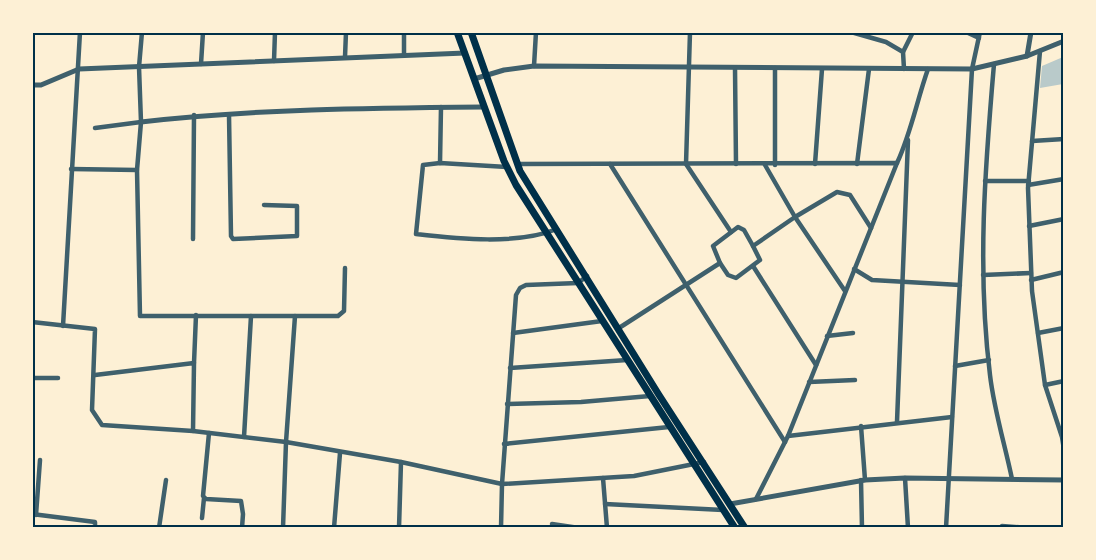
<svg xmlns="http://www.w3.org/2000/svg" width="1096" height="560" font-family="'Asap Condensed',sans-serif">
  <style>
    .green { fill: #b9caca }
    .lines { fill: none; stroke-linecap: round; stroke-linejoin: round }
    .minor { stroke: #3f606c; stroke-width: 4.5 }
    .tertiary { stroke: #3f606c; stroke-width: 5 }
    .primary { stroke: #003049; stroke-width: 7 }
    .neatline { fill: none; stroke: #003049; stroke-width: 2 }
  </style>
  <rect width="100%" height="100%" fill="#fdf0d5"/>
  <!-- green -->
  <polygon class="green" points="1063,57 1063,84 1040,88 1042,66"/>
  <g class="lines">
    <!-- minor -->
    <g class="minor">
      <polyline points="142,32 139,67 141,122 137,170 140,316 295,316 286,442 283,528"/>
      <polyline points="404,32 404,55"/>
      <polyline points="690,32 686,164 731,232"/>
      <polyline points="851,32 886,42 903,52 904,69"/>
      <polyline points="966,32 979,38"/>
      <polyline points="1040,51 1028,188 1032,291 1045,385 1062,437 1064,450"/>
      <polyline points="903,52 913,32"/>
      <polyline points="345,57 346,32"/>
      <polyline points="274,61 275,32"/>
      <polyline points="201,64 203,32"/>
      <path d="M994,64C985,168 977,270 990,375C994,410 1005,445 1012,479"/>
      <polyline points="534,66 536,32"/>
      <polyline points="735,68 736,164"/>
      <polyline points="775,68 775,165"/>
      <polyline points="229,115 231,236 233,239 297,236 297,206 264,205"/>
      <polyline points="95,128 141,122"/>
      <polyline points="1032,141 1064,139"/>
      <polyline points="440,163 441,107"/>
      <path d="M897,163C911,133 917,100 928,69"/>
      <polyline points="518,164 897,163 788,436 756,499"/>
      <polyline points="610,164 785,442"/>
      <polyline points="815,164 822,69"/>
      <polyline points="857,164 869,69"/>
      <polyline points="765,165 795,217 845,291"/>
      <path d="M507,167L440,163L423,165L416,234C459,239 517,245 557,229"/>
      <polyline points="71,169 137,170"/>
      <polyline points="985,181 1029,181"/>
      <polyline points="1028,185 1064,179"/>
      <polyline points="1029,226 1064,219"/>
      <polyline points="193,239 194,115"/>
      <polyline points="720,263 728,275 736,278 760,260 753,246"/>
      <polyline points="753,266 816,365"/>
      <polyline points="854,269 872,280 960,285"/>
      <polyline points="983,275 1031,273"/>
      <polyline points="1031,280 1064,272"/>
      <polyline points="295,316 338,316 344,311 345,268"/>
      <polyline points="32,322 95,329 92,410 102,425 193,431 286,442 401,462 502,484 634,476 704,462"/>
      <polyline points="63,326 80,32"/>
      <polyline points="619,328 720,263 713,246 738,227 744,230 753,246 795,217 837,192 850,195 871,228"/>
      <polyline points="513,333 602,321"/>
      <polyline points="1038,333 1064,328"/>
      <polyline points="827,336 853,333"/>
      <polyline points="194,363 196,315"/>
      <polyline points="955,366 989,360"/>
      <polyline points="510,368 627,360"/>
      <polyline points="95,375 194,363 193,431"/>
      <polyline points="32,378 58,378"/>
      <polyline points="809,382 855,380"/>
      <polyline points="1045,385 1064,381"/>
      <polyline points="507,404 581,402 650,396"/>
      <polyline points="897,422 908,140"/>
      <polyline points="861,426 865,480"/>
      <polyline points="209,433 203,496 206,499 241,501 243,514 242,528"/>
      <polyline points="788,436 952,417"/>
      <polyline points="244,437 251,316"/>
      <polyline points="504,444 669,427"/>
      <polyline points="603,478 607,528"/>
      <polyline points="905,478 908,528"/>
      <polyline points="861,480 862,528"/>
      <polyline points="605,504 723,510"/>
      <polyline points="32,514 95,522 95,528"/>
      <polyline points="36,515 40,460"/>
      <polyline points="202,518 204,498"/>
      <polyline points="552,524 579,528"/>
      <polyline points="1002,526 1030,528"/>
      <polyline points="159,528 166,480"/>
      <polyline points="334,528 340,453"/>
      <polyline points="399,528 401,462"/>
      <polyline points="501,528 502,484 516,295 520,288 526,285 578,283 587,276"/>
      <polyline points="946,528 972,69 980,32"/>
    </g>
    <!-- tertiary -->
    <g class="tertiary">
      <polyline points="1027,56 1031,32"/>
      <polyline points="474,79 504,70 534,66 972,69 1027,56 1064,41"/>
      <polyline points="32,85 41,85 79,69 465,53"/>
      <path d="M141,122C254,109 370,108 484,107"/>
      <polyline points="730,504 865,480 905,478 1064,480"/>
    </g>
    <!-- primary -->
    <g class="primary">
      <polyline points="457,32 504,161 516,185 735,528"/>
      <polyline points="471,32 520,171 659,395 745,528"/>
    </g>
  </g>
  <!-- border -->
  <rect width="1096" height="560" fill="none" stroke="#fdf0d5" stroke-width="68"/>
  <rect x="34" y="34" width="1028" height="492" class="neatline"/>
</svg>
